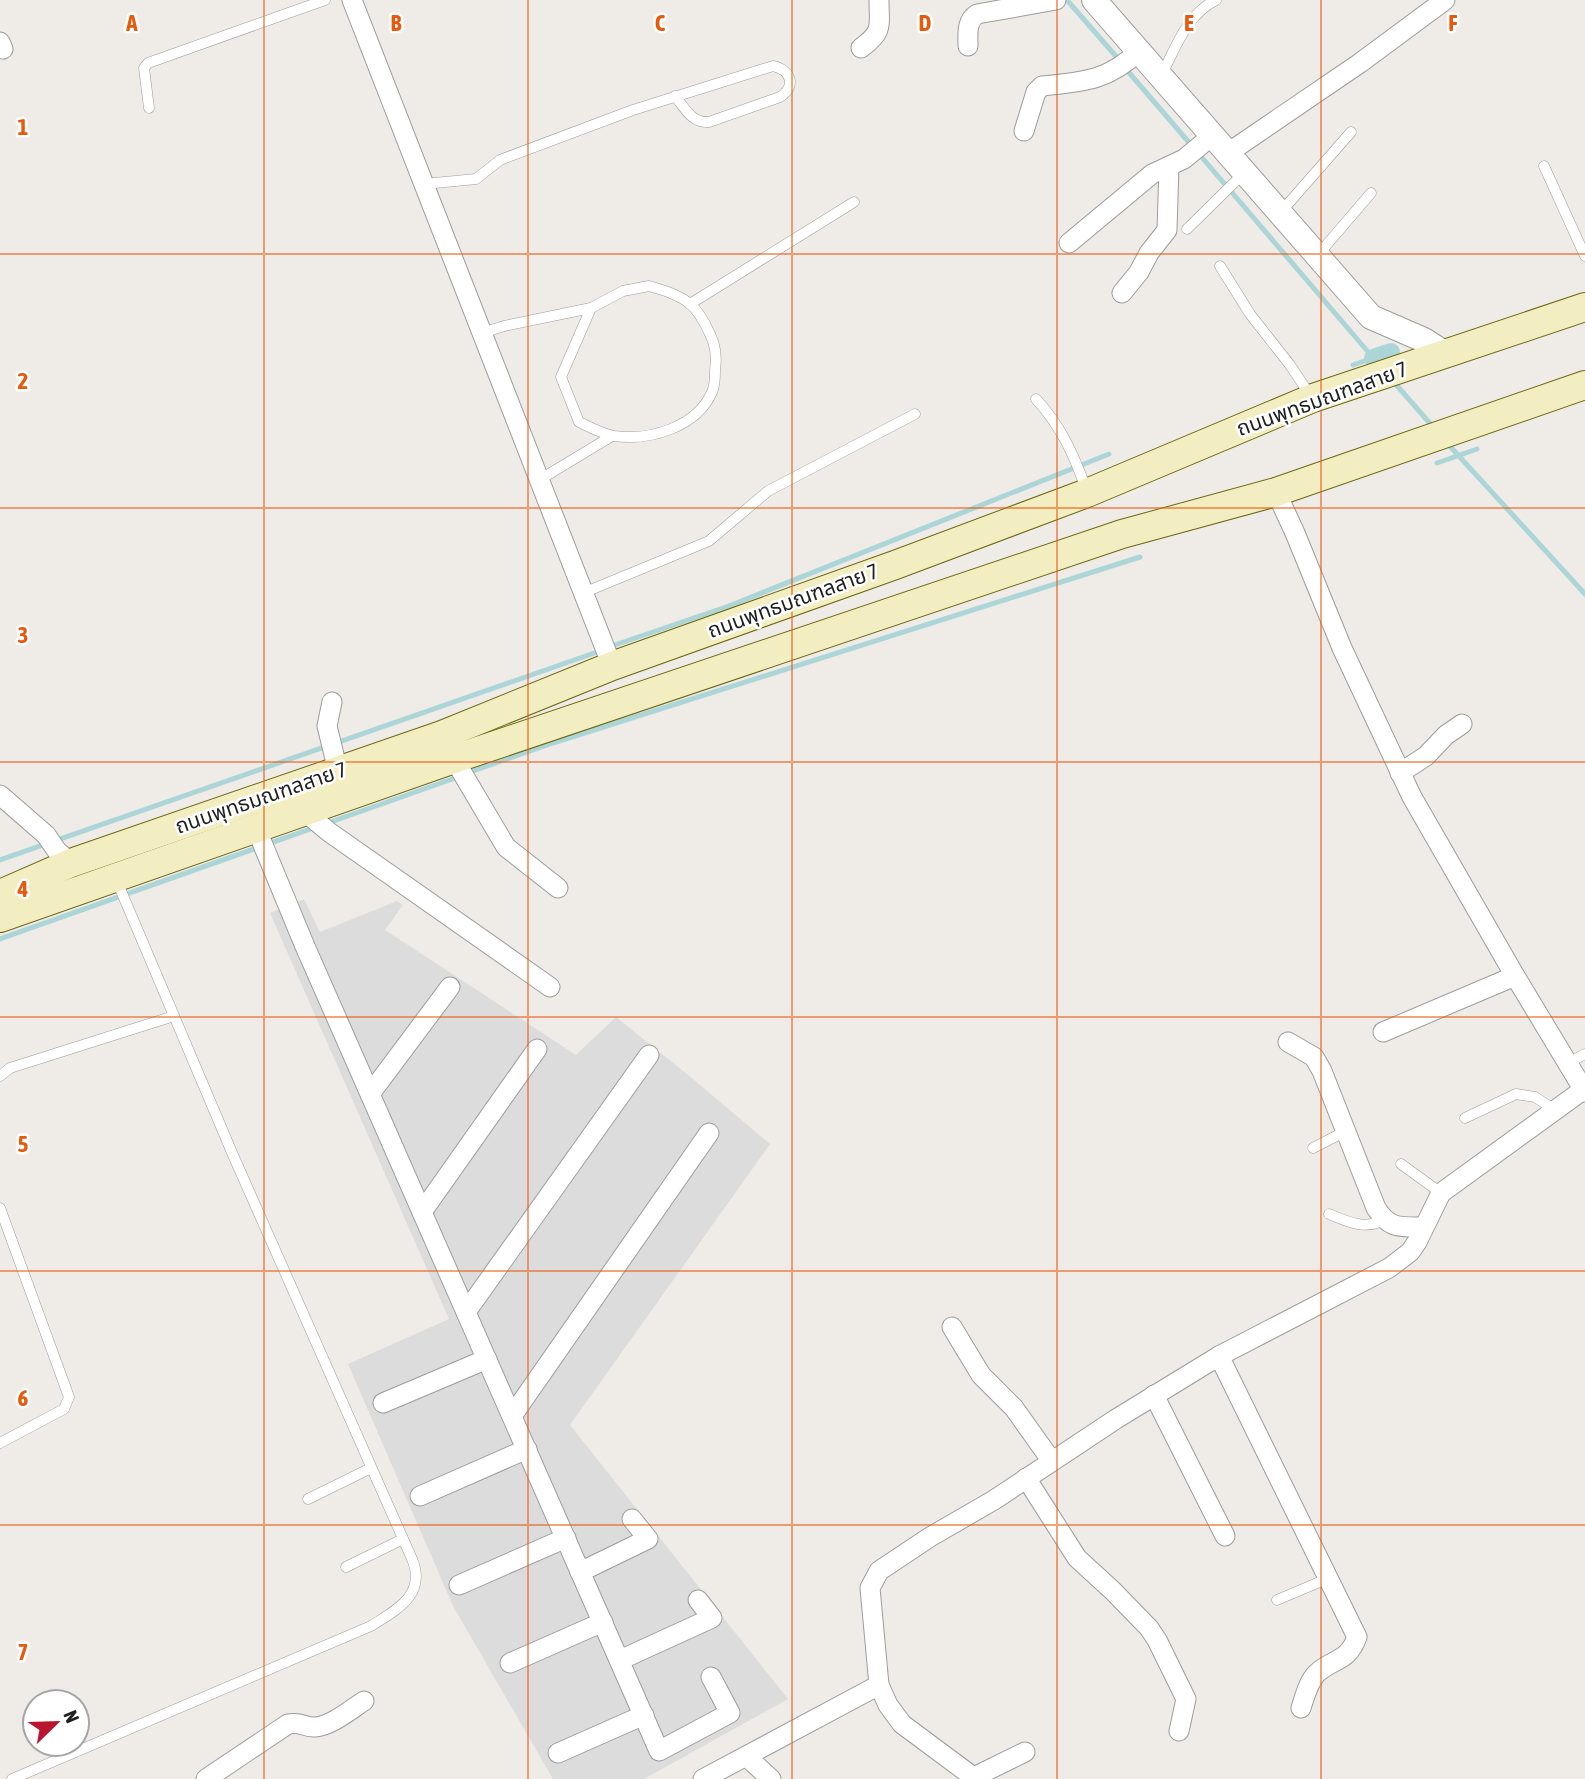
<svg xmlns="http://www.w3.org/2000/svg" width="1585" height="1779" font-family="'Asap Condensed','Noto Sans Thai',sans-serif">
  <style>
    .residential { fill: #dddcdd }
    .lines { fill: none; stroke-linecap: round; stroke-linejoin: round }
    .stream { stroke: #acd5d8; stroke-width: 5 }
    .canal { stroke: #acd5d8; stroke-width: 18 }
    .service-casing { stroke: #9c9c9c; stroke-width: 11 }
    .minor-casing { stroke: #9c9c9c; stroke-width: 21 }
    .tertiary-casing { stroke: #9c9c9c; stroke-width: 26 }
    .secondary-casing { stroke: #6c6810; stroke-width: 30 }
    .service { stroke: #fff; stroke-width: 10 }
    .minor { stroke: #fff; stroke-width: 19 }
    .tertiary { stroke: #fff; stroke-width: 24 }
    .secondary { stroke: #f3eec1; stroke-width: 28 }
    .grid { fill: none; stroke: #e8590c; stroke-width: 2; stroke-opacity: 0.55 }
    .labels { text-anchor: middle; stroke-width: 5; stroke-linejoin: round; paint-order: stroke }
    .street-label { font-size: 21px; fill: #1f1f1f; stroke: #fff }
    .grid-label { font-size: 23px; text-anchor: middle; font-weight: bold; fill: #e8590c; stroke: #fff; stroke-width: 5; stroke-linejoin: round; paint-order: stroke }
  </style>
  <rect width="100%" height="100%" fill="#efebe7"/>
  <!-- residential -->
  <polygon class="residential" points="304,899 320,932 397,901 403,905 385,930 576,1055 616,1017 693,1079 770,1144 570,1425 788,1699 644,1779 553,1779 453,1606 348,1364 449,1319 270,913"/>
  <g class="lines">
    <!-- stream -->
    <g class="stream">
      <polyline points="1067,0 1120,61"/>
      <polyline points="1126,69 1192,146"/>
      <polyline points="1199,154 1381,367"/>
      <polyline points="1353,365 1373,358"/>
      <polyline points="1392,380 1434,428"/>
      <polyline points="1447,443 1585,594"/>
      <polyline points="1437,463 1477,449"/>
      <polyline points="609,647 729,606 1109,454"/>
      <polyline points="467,773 553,743 1140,557"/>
      <polyline points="325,824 458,777"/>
      <polyline points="0,860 600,651"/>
      <polyline points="0,939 316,827"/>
    </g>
    <!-- canal -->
    <polyline class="canal" points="1373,358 1391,352"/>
    <defs>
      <g id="service">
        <path d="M1162,74C1176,47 1187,14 1216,0"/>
        <polyline points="149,108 144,68 148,63 325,0"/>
        <polyline points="1544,166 1585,256"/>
        <path d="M424,184L476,179L500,160L633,110L773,66C792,70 796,87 780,97L709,122C691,123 685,108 675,96"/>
        <polyline points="1280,213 1351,132"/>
        <polyline points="1187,229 1244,173"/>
        <polyline points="1317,256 1371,193"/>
        <polyline points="1220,266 1250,314 1290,365 1310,395"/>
        <path d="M649,286C663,290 677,294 689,303C699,311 705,323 710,334C716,346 717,358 715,371C715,378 715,386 712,392C697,427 650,441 614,436C602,434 590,427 579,422L561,377L591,308L623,291Z"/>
        <polyline points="690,304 854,202"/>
        <polyline points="482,333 504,326 591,308"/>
        <path d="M1036,399C1061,426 1074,455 1086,489"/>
        <polyline points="539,480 612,436"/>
        <polyline points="583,593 709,541 768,491 915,414"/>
        <polyline points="1568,1063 1585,1054"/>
        <polyline points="0,1076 10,1068 174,1016"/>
        <polyline points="1465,1118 1516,1094 1535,1097 1555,1110"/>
        <polyline points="1313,1148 1346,1131"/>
        <polyline points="1401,1164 1441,1193"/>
        <polyline points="0,1208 69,1397 64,1409 0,1443"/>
        <path d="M1329,1214C1348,1222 1364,1230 1384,1220"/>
        <polyline points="308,1499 371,1468"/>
        <polyline points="346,1567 403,1539"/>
        <polyline points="1277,1600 1329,1578"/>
        <path d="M12,1779L371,1626C396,1610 427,1595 412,1559L233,1155L116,879"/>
      </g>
      <g id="minor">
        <polyline points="352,0 612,666"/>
        <polyline points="0,42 3,49"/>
        <path d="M968,46C968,34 966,21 977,14L1056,0"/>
        <path d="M861,48C884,31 879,26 879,0"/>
        <path d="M1024,131L1036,92L1042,86C1082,82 1108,81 1139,51"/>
        <polyline points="1228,153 1360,63 1445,0"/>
        <polyline points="1069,243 1152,174 1184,159 1213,135"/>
        <polyline points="1122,293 1139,272 1149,253 1167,230 1169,166"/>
        <polyline points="1276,492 1295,533 1342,648 1412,797 1515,976 1585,1092"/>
        <polyline points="332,702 327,726 338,771"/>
        <polyline points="454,759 506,847 558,888"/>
        <polyline points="1400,773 1426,756 1446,735 1462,724"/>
        <polyline points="0,795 46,835 57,851 71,863"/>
        <polyline points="304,811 329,832 550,987"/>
        <polyline points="256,828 304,944 659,1751 730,1713 711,1677"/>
        <polyline points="1383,1032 1515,976"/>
        <path d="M1288,1042L1314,1057L1322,1071L1376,1208C1389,1229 1400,1227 1423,1227"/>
        <polyline points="370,1094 450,987"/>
        <polyline points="422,1212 537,1049"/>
        <polyline points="466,1312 649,1055"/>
        <polyline points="952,1327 981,1375 1014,1408 1051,1460"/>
        <path d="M1219,1356L1357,1637C1348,1662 1334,1658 1317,1673C1308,1682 1305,1696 1301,1708"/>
        <polyline points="1154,1395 1225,1536"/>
        <polyline points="383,1403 487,1359"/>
        <polyline points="512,1416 709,1133"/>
        <polyline points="1026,1478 1077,1558 1113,1591 1149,1628 1157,1640 1186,1699 1179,1731"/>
        <polyline points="420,1496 527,1449"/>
        <polyline points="580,1572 648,1539 632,1519"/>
        <polyline points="459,1585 566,1538"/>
        <polyline points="620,1660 712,1618 698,1600"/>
        <polyline points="510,1663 603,1622"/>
        <polyline points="558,1753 644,1715"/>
        <polyline points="747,1757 771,1779"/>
        <polyline points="974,1777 1025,1752"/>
        <path d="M206,1779L288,1724C302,1721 304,1728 315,1727C331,1726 350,1710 364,1701"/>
        <polyline points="703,1779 879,1685"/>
        <polyline points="976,1779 902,1724 888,1705 879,1685 870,1588 879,1571 930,1537 994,1500 1116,1419 1219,1356 1389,1268 1410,1252 1417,1242 1441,1193 1583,1090"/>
      </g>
      <polyline id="tertiary" points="1094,0 1371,317 1424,340 1446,354"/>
      <g id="secondary">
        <polyline points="0,894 71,863 442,735 612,666 895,565 1087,493 1313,398 1585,307"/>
        <polyline points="0,918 454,759 1122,534 1276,492 1585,385"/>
      </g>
    </defs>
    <!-- service casing -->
    <use href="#service" class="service-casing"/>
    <!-- minor casing -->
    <use href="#minor" class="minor-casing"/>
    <!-- tertiary casing -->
    <use href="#tertiary" class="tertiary-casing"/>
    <!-- secondary casing -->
    <use href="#secondary" class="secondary-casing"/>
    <!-- service -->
    <use href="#service" class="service"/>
    <!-- minor -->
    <use href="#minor" class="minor"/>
    <!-- tertiary -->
    <use href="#tertiary" class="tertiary"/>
    <!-- secondary -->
    <use href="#secondary" class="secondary"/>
  </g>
  <!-- grid -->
  <path class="grid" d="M264,0V1779M528,0V1779M792,0V1779M1057,0V1779M1321,0V1779M0,254H1585M0,508H1585M0,762H1585M0,1017H1585M0,1271H1585M0,1525H1585"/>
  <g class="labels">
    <!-- street labels -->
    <g class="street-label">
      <text transform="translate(1322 399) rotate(-20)" y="7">ถนนพุทธมณฑลสาย 7</text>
      <text transform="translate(793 601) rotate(-20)" y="7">ถนนพุทธมณฑลสาย 7</text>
      <text transform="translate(261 798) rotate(-19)" y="7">ถนนพุทธมณฑลสาย 7</text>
    </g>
  </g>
  <g class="grid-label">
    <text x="132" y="31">A</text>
    <text x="396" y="31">B</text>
    <text x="660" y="31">C</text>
    <text x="925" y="31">D</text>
    <text x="1189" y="31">E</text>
    <text x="1453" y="31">F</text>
    <text x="23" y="135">1</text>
    <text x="23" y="389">2</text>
    <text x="23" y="643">3</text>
    <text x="23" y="897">4</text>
    <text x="23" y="1152">5</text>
    <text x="23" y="1406">6</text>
    <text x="23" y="1660">7</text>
  </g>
  <!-- north arrow -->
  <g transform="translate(56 1723) rotate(67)"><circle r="33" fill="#ffffff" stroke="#a5a5a5" stroke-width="2"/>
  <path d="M0-5L12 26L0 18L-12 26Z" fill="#ba152e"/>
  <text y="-10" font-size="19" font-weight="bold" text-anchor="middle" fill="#1f1f1f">N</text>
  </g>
</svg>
